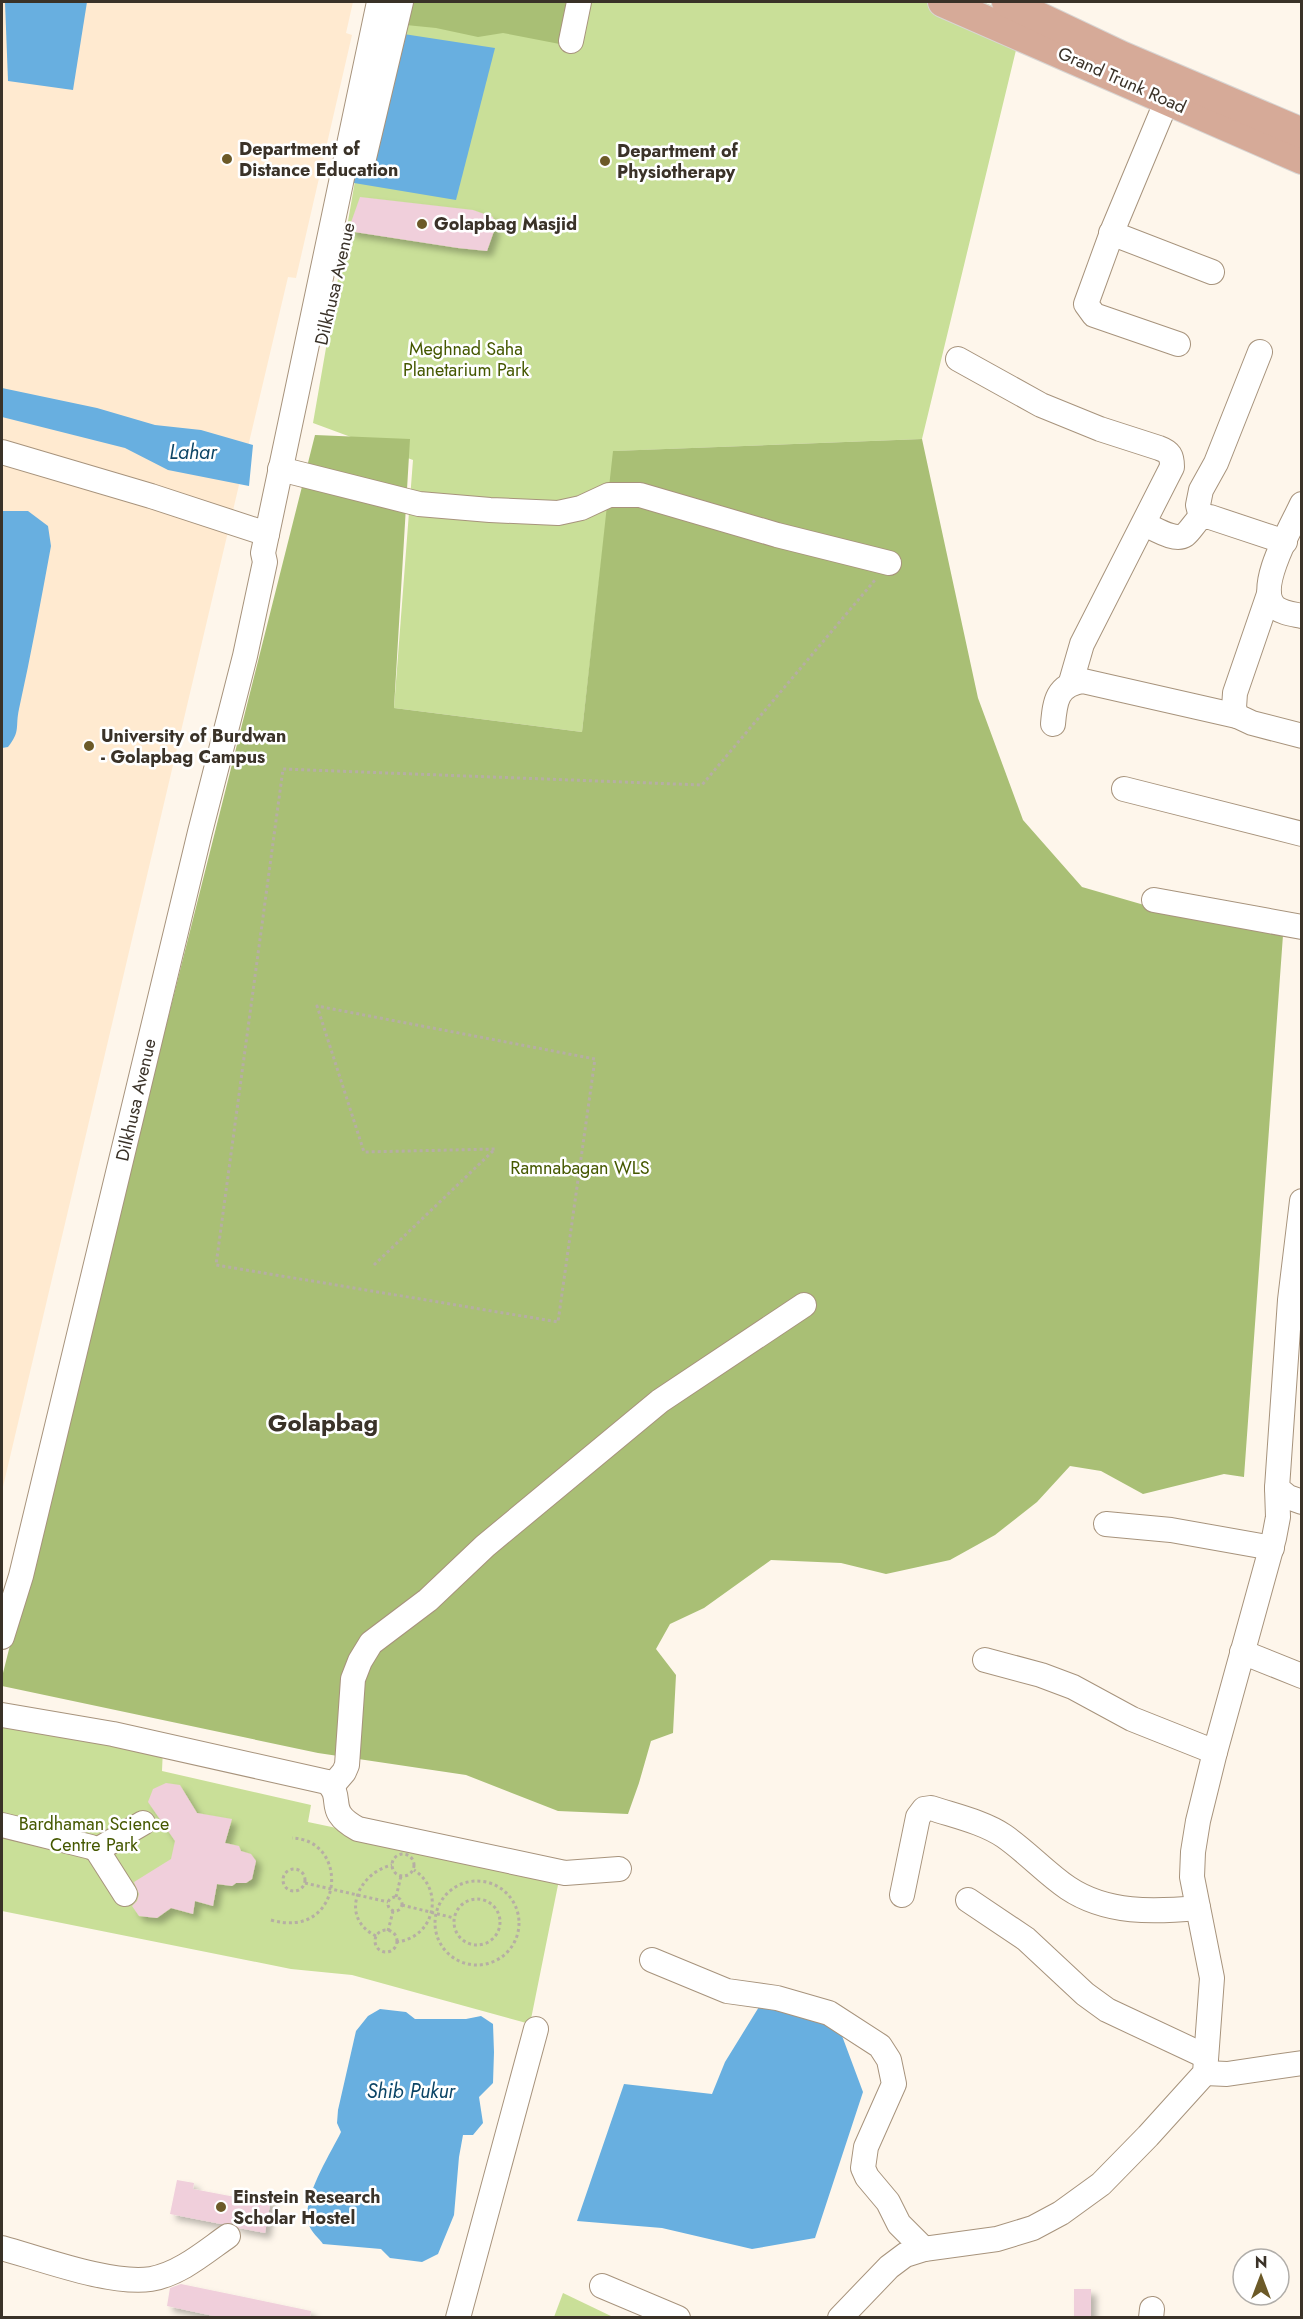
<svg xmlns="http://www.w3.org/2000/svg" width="1303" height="2319" font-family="Jost,sans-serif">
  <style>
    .built { fill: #ffead0 }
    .green { fill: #c9df98 }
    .forest { fill: #a9bf75 }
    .water { fill: #68afe0 }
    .building { fill: #f0cfdb; filter: url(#shadow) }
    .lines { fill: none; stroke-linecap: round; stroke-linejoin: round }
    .minor-casing { stroke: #a7937c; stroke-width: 26 }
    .major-casing { stroke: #d8d6d4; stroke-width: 32 }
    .path { stroke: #b6aea4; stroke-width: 3; stroke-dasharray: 3 3; stroke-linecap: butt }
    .minor { stroke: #fff; stroke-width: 24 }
    .major { stroke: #d6aa98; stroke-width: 30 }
    .poi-dot { fill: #6c5a28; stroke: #fff; stroke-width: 2 }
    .labels { text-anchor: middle; stroke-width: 5; stroke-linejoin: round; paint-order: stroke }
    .street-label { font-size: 18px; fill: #3a3228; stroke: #fff }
    .poi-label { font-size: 18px; font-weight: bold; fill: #3a3228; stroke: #fff; text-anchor: start }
    .park-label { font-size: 18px; fill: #455800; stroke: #fff }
    .water-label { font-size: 20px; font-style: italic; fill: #0c4566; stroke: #fff }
    .district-label { font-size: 24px; font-weight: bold; fill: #3a3228; stroke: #fff }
  </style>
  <defs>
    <filter id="shadow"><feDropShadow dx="5.5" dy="5.5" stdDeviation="3" flood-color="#0004"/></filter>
  </defs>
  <rect width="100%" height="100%" fill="#fef6eb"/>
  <!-- built -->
  <polygon class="built" points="2,2 353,2 346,33 352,35 296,278 288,277 2,1491"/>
  <!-- green -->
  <g class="green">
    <polygon points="386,2 982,2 1024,17 922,439 614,451 582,732 394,708 413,460 313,423"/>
    <polygon points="2,1716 163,1748 162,1771 311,1805 308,1822 560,1875 530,2024 352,1975 291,1969 2,1911"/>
    <polygon points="563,2293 613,2317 554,2317"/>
  </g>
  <!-- forest -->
  <g class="forest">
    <polygon points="394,2 574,2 570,46 503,33 478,37 436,28 396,24"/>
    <polygon points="315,435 410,439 394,708 582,732 613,451 922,439 978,698 1023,820 1082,887 1196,920 1283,935 1244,1477 1224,1474 1143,1494 1101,1471 1070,1466 1037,1502 995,1535 950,1560 886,1574 841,1563 771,1560 704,1608 670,1624 656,1649 676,1675 673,1733 651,1741 639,1783 628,1814 558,1811 466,1775 318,1753 2,1686 2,1677"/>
  </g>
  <!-- water -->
  <g class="water">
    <polygon points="5,2 87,2 73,90 8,81"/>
    <polygon points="384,31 495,48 456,200 348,182"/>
    <polygon points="2,388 97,408 155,425 201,430 253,445 249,486 168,470 125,448 2,417"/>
    <path d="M2,511H28L48,526L51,546C41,600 31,655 19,709C15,727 21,731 8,747L2,748Z"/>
    <polygon points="762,2002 835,2017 863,2092 815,2238 752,2249 662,2228 577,2221 624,2084 712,2094 725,2062"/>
    <path d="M380,2009L406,2012L415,2019H466L481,2016L493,2024L494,2052L493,2083L479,2097L483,2123L473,2135H463L459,2157L454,2215L438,2254L422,2262L390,2258L381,2249L323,2244C319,2238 311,2232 309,2225C300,2200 330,2155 341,2132L337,2123L338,2110L356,2031L368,2016Z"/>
  </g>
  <!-- building -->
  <g class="building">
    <polygon points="360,197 473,210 493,217 494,231 487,251 458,248 348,231"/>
    <polygon points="166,1783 180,1785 197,1813 232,1819 225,1843 239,1846 241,1851 251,1854 256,1861 252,1879 246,1883 236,1883 232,1886 217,1884 213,1906 195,1901 193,1914 171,1908 157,1918 139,1916 132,1906 137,1901 139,1894 134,1882 171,1859 175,1841 148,1802 153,1789"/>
    <polygon points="177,2180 194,2183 193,2189 251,2200 252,2195 271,2199 265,2233 239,2228 233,2223 221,2224 170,2214"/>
    <polygon points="181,2284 311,2311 310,2318 223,2318 167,2306 170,2288"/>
    <rect x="1074" y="2289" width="17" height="29"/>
  </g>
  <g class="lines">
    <defs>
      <g id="minor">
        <polyline points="571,41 579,2"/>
        <polyline points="1167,100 1114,227 1086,304 1094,315 1178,344"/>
        <polyline points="364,158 401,2"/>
        <polyline points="1111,233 1212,272"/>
        <path d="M958,359L1041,405L1100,429L1159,448C1170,452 1172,456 1172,467L1082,644L1071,682"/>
        <polyline points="2,452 151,496 267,534"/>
        <polyline points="280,469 419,504 490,510 558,513 581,508 609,495 640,495 777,535 889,563"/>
        <path d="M1302,504C1292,526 1255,588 1275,607C1282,613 1293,614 1302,616"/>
        <polyline points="1201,517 1198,505 1201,490 1216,463 1260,352"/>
        <path d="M1144,524C1154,528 1175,542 1185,535C1191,530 1195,522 1201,517H1210L1285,542"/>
        <polyline points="1269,594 1235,693 1234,708 1237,716 1252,723 1302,736"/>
        <path d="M1053,724C1055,701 1057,685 1083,681L1237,716"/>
        <polyline points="1124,789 1302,834"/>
        <polyline points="1154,900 1302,927"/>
        <polyline points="1302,1201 1290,1300 1277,1488 1288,1497 1302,1502"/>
        <polyline points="1106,1524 1171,1530 1272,1548"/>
        <path d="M2,1637L21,1576L200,832L245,656L265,562L263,553C300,369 342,186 379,2"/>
        <polyline points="1242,1652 1302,1676"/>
        <polyline points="985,1660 1041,1675 1073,1687 1132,1719 1215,1752"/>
        <path d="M2,1715L113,1734L327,1782C346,1799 323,1810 358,1829L565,1873L619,1869"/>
        <polyline points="332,1786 344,1772 347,1765 353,1679 360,1661 371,1643 428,1600 485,1546 660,1401 804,1305"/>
        <polyline points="2,1825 91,1847 97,1850 125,1894"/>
        <polyline points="97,1850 143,1823"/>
        <path d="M902,1895L918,1817L924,1809L931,1808C955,1816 983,1822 1004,1836C1027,1852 1046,1873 1068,1888C1107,1914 1154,1912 1198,1908"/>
        <polyline points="968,1900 1026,1939 1085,1994 1107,2010 1205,2056"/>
        <polyline points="652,1960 727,1991 777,1998 829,2013 880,2046 889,2060 894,2084 866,2147 863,2168 867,2177 888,2202 899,2224 924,2249"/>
        <polyline points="1205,2073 1227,2074 1302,2063"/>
        <path d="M2,2248C42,2259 111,2285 151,2279C180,2274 205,2252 228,2236"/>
        <polyline points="602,2286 678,2318"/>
        <polyline points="458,2318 536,2029"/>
        <polyline points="840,2318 889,2267 905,2255 924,2249 997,2239 1033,2228 1061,2213 1101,2184 1148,2136 1205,2073 1212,1978 1192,1877 1193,1852 1198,1821 1215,1752 1274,1538 1278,1517 1277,1488"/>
        <polyline points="1151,2318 1152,2309"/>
      </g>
      <g id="major">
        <polyline points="943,2 1302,159"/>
        <polyline points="1007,2 1121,56 1302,133"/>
      </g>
    </defs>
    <!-- minor casing -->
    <use href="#minor" class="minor-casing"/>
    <!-- major casing -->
    <use href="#major" class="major-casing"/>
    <!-- path -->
    <g class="path">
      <polyline points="374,1265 495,1149 364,1152 317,1006 595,1059 558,1322 216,1265 283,769 702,785 875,580"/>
      <circle cx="403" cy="1865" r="11"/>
      <circle cx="294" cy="1880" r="11"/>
      <circle cx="477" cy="1923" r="42"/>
      <polyline points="305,1883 388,1902"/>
      <circle cx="395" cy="1904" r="7"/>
      <polyline points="396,1897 401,1876"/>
      <circle cx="477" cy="1922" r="23"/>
      <polyline points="402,1905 454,1918"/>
      <path d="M271,1920C343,1941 352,1840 292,1838"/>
      <circle cx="386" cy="1941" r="11"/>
      <polyline points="388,1931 393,1911"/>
      <path d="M376,1936C339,1918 357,1873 392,1865"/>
      <path d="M396,1942C435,1938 445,1890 414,1870"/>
    </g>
    <!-- minor -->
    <use href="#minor" class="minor"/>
    <!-- major -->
    <use href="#major" class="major"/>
  </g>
  <!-- markers -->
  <g class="poi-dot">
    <circle cx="227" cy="159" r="6"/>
    <circle cx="605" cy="161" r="6"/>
    <circle cx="422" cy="224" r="6"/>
    <circle cx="89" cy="746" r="6"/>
    <circle cx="221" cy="2207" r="6"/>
  </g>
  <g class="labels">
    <!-- street labels -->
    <g class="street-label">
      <text transform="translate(1122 80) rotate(24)" y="6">Grand Trunk Road</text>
      <text transform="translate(335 284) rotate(-77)" y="6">Dilkhusa Avenue</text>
      <text transform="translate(136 1100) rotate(-77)" y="6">Dilkhusa Avenue</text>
    </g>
    <!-- poi labels -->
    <g class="poi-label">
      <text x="239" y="155">Department of<tspan x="239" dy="21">Distance Education</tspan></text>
      <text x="617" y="157">Department of<tspan x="617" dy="21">Physiotherapy</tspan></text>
      <text x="434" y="230">Golapbag Masjid</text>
      <text x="101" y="742">University of Burdwan<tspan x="101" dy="21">- Golapbag Campus</tspan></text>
      <text x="233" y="2203">Einstein Research<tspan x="233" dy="21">Scholar Hostel</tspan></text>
    </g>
    <!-- park labels -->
    <g class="park-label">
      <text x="466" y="355">Meghnad Saha<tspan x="466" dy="21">Planetarium Park</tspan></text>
      <text x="580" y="1174">Ramnabagan WLS</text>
      <text x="94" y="1830">Bardhaman Science<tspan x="94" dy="21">Centre Park</tspan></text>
    </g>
    <!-- water labels -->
    <g class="water-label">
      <text x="193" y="459">Lahar</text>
      <text x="411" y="2098">Shib Pukur</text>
    </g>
    <!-- district labels -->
    <g class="district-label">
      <text x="323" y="1431">Golapbag</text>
    </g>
  </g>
  <!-- border -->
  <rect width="1303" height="2319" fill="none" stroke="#3a3228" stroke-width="6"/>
  <!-- north arrow -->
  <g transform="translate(1261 2277)"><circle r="28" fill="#ffffff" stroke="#b0ada9" stroke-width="1.5"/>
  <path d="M0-4.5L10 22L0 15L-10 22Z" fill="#6c5a28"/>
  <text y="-9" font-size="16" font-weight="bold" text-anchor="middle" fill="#3a3228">N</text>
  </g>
</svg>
